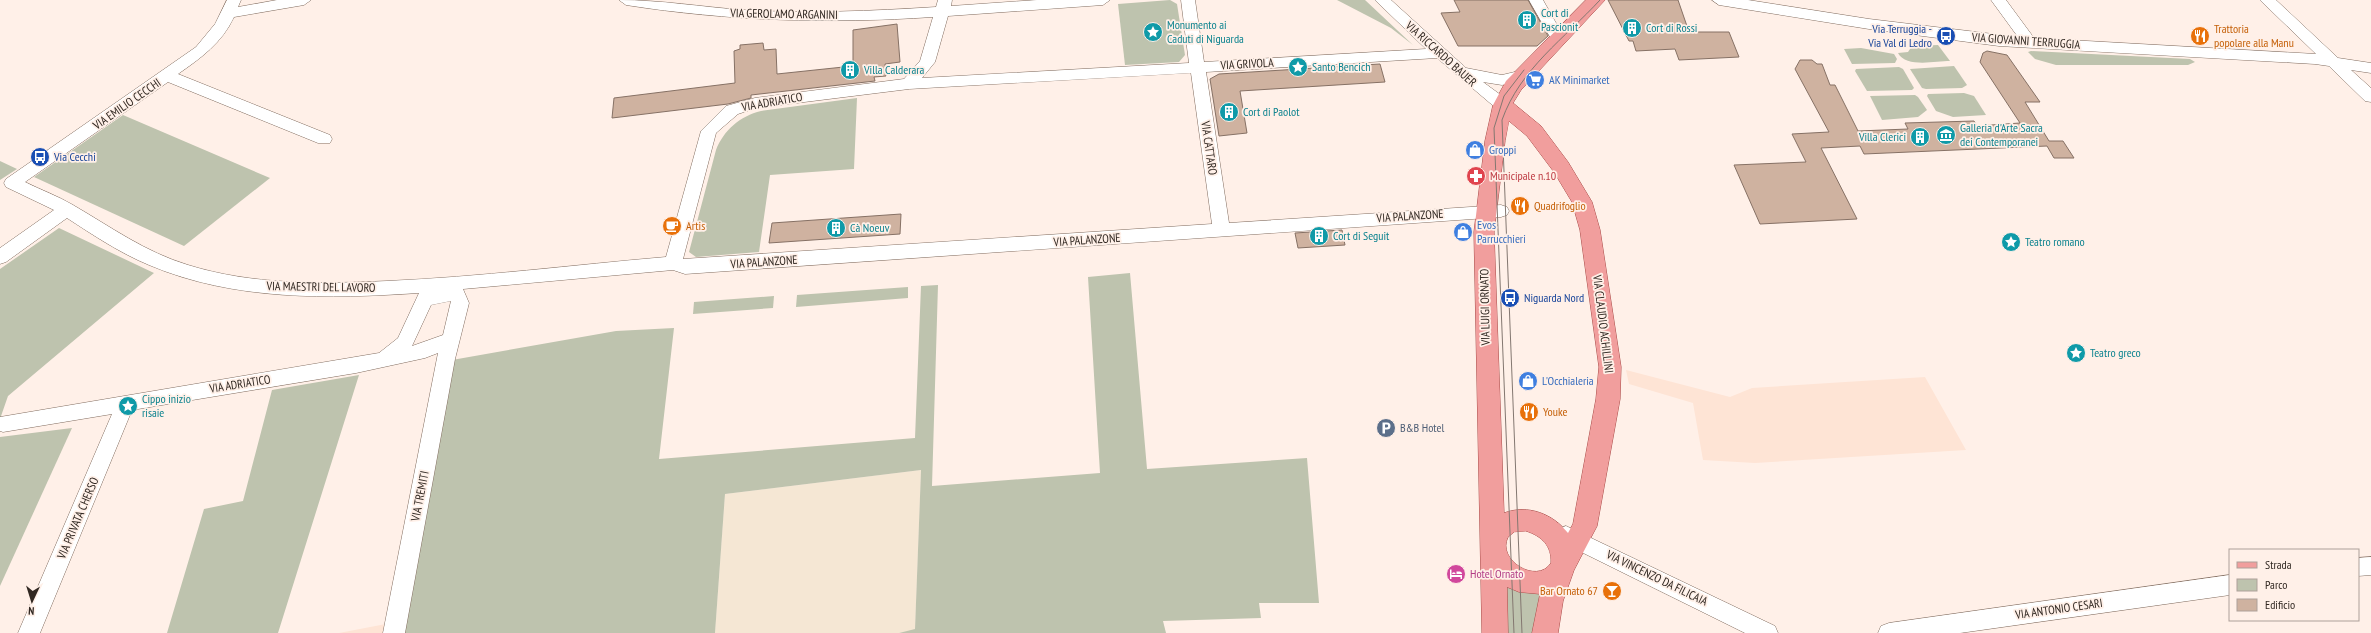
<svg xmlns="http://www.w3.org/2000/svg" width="2371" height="633" font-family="'PT Sans Narrow',sans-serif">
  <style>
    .built { fill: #fee4d5 }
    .education { fill: #f5e7d4 }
    .green { fill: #bec3ae }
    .building { fill: #cfb2a0; stroke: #867165 }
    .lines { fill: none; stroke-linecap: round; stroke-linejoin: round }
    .minor-casing { stroke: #816c5f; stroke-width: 1 }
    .major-casing { stroke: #a84a47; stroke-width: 1 }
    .minor { fill: #fff; fill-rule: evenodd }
    .major { fill: #f19e9d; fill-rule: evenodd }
    .tram { stroke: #837770; stroke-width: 1 }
    .labels { text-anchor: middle; stroke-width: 3.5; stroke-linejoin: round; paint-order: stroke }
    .culture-label { font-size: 12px; fill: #0d838f; stroke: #fff0e8; text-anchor: start }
    .street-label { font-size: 12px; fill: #312822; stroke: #fff0e8 }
    .transit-label { font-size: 12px; fill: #164399; stroke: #fff0e8; text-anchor: start }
    .food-label { font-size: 12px; fill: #c56008; stroke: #fff0e8; text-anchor: start }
    .shop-label { font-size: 12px; fill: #366cbe; stroke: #fff0e8; text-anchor: start }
    .health-label { font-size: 12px; fill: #be3a42; stroke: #fff0e8; text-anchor: start }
    .service-label { font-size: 12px; fill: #4e5e75; stroke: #fff0e8; text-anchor: start }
    .hotel-label { font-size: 12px; fill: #b23c85; stroke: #fff0e8; text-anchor: start }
  </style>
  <rect width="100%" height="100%" fill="#fff0e8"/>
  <!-- built -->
  <g class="built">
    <polygon points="1626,370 1730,397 1752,388 1925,377 1966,450 1755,463 1703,460 1693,403 1629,384"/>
    <polygon points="391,623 389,633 339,633"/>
  </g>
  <!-- education -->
  <polygon class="education" points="921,470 915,630 899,633 715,633 725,494"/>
  <!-- green -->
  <g class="green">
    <polygon points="1170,0 1177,4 1185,55 1179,62 1125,65 1118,4"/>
    <polygon points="1337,0 1365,0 1413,45 1391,28"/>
    <path d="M1938,45L1950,61C1935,61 1906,68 1898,53L1908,52L1912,46Z"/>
    <polygon points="1861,48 1894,54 1897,59 1895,63 1852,64 1844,49"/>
    <polygon points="2031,51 2190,59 2195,62 2188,65 2056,65 2035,59 2028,52"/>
    <polygon points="1954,66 1967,85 1962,88 1926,89 1922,88 1910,69"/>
    <polygon points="1899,67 1903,69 1914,88 1912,90 1867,91 1855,71 1856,69"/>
    <polygon points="1964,93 1974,96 1986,115 1953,117 1936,111 1927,96 1928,94"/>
    <polygon points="1915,95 1918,97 1927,110 1918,117 1882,120 1870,96"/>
    <path d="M857,98L854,169L770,175L759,252L696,257L689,252L716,150C724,130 740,116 761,111Z"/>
    <polygon points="123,115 270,178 184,246 34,177"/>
    <polygon points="0,161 17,169 0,180"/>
    <polygon points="59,228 154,273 8,396 0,419 0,269"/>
    <polygon points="1130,273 1147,469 1307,458 1319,603 1259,603 1261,618 1163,621 1166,633 899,633 915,629 921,470 725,494 715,633 404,633 452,360 616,331 674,328 659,459 915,438 921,286 938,285 932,486 1100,473 1088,277"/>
    <polygon points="908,287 908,298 796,307 797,295"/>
    <polygon points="774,296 773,308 693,314 694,302"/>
    <polygon points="359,375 278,633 167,633 204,509 243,501 272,390"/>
    <polygon points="72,428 0,586 0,437"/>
    <polygon points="1502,584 1544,593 1535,633 1502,633"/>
  </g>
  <!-- building -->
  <g class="building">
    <polygon points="1454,0 1528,0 1548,36 1537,46 1458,46 1441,13 1460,12"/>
    <polygon points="1608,0 1678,0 1689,32 1729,32 1739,57 1679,60 1675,49 1636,51 1633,41 1629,41"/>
    <polygon points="897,24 900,62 885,64 886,76 874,77 875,81 751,95 751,98 728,104 612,118 614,98 735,83 734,51 740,49 740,45 763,43 764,50 776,49 777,74 853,66 853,30"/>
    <polygon points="1987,51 2007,55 2040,102 2025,102 2049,141 2063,141 2074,158 2054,158 2047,146 1864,154 1860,146 1821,148 1857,219 1760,224 1734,165 1806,162 1792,134 1829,132 1795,69 1800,60 1812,60 1817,64 1822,64 1830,85 1835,85 1858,131 1908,129 1905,123 1974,121 1977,126 2020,123 1980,62 1983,53"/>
    <polygon points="1380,64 1385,82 1240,91 1247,133 1219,136 1210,79 1219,74"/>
    <polygon points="901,214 900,234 769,243 772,223"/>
    <polygon points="1342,230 1345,245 1298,248 1295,233"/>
  </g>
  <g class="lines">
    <defs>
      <g id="minor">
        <path d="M227,0H241L238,7L277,0H311L304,5L234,17C222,43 201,58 178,74L330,135L332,139L330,143H318L168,82L25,182C41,190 58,196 73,205C111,227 145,252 188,265C252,285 321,284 387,281C480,277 573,265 666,257L701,131L726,106L755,98L904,79L920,61L933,17C830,24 728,21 626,5L619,0C661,0 702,7 743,10C807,14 872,11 936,7L938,0H952L951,6L1037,0H1110L1103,5L948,16L935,62L922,78L1189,63L1181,0H1195L1204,62L1426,49L1375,0H1391L1466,68L1502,75L1523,70L1528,71L1531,75L1528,79L1502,85L1483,82L1509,101L1511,105L1509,109H1497L1437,58L1206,72L1229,223L1501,205L1507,207L1509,211L1507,215L1501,217L685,274L673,270L463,289L469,303L455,359L405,633H383L438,353L425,358L356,373L132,410L40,633H18L112,414L3,432L0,431V417L379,353L398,338L419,293C329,299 234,301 149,265C120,253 93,235 67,218L6,262L0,264V248L54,210L6,187L4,183L6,179L196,47L215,24ZM1191,73L1212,224L683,259L716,133L738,114L756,108L909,89ZM451,301L443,335L412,346L431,305Z"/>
        <polygon points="1529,0 1543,0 1565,39 1563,42 1553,42"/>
        <polygon points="1712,0 1748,0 1869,19 2018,37 1991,0 2006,0 2034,38 2316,54 2260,0 2276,0 2338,58 2371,63 2371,73 2351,70 2371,88 2371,102 2365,101 2329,66 2315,64 1999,46 1869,29 1719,5"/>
        <polygon points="1566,526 1775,626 1778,633 1745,633 1559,541 1556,535 1559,529"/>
        <polygon points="2371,557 2371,575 2358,576 2358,558"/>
        <polygon points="2230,575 2230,595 1960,633 1878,633 1881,626 1889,623"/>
      </g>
      <path id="major" d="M1586,0H1605L1521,90L1513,103L1541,126L1568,162L1592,202L1600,230L1621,367L1620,399L1597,526L1574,570L1563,601L1558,633H1532L1540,594L1519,592L1507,587L1508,633H1482L1474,232L1485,141L1493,105L1506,81ZM1509,121L1527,136L1554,172L1572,202L1580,230L1599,367L1596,399L1573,524L1568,533C1553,514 1528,504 1504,513L1494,232L1505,141ZM1526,531C1542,536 1552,546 1551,563C1537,585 1496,560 1508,537L1514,532Z"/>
    </defs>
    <!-- minor casing -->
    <use href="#minor" class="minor-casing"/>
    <!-- major casing -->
    <use href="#major" class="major-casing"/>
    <!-- minor -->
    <use href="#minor" class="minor"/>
    <!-- major -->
    <use href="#major" class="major"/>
    <!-- tram -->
    <g class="tram">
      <polyline points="1514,633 1494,128 1504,96 1524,70"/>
      <path d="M1522,633L1502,120C1520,69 1565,38 1600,0"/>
    </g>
  </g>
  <!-- icons -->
  <defs>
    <symbol id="building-disc" viewBox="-11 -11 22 22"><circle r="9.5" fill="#0f9aa8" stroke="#fff0e8"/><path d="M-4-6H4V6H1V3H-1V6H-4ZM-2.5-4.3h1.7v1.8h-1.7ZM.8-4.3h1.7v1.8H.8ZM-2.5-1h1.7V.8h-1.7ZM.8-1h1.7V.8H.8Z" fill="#fff"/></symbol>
    <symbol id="sight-disc" viewBox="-11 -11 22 22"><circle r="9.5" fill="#0f9aa8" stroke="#fff0e8"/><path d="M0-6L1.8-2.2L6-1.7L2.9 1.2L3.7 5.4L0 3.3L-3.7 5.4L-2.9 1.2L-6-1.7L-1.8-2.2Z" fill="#fff"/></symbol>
    <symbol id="bus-disc" viewBox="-11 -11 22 22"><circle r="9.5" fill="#1a4fb4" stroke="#fff0e8"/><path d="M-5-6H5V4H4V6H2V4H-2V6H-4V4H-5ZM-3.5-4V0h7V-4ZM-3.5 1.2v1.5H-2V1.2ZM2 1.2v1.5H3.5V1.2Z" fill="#fff"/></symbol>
    <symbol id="restaurant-disc" viewBox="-11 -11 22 22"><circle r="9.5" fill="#e8710a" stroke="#fff0e8"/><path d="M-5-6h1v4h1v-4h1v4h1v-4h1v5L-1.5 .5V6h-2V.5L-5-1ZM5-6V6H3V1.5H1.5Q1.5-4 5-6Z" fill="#fff"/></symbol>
    <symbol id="supermarket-disc" viewBox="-11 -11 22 22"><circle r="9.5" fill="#3f7fe0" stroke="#fff0e8"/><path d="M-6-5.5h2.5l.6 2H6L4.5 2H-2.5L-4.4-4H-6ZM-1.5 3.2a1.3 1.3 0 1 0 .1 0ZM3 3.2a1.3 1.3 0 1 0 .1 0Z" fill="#fff"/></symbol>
    <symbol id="museum-disc" viewBox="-11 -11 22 22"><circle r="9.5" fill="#0f9aa8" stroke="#fff0e8"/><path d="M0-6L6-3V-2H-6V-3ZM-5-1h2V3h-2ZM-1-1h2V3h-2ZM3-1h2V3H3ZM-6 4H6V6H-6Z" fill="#fff"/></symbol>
    <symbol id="shop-disc" viewBox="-11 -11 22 22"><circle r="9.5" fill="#3f7fe0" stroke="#fff0e8"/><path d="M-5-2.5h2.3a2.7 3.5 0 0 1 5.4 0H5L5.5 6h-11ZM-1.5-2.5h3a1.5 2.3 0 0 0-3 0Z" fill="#fff"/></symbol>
    <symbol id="pharmacy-disc" viewBox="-11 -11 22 22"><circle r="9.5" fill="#e0444e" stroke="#fff0e8"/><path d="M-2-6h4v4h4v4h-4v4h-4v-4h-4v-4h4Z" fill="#fff"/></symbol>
    <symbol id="cafe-disc" viewBox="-11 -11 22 22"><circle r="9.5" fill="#e8710a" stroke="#fff0e8"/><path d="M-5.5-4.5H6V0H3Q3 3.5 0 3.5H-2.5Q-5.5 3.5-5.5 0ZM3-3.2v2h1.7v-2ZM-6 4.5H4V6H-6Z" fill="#fff"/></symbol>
    <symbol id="parking-disc" viewBox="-11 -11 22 22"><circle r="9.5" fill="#5c6f8a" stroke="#fff0e8"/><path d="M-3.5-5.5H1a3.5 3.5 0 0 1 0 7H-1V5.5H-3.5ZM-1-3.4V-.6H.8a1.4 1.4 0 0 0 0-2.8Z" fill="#fff"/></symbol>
    <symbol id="hotel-disc" viewBox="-11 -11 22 22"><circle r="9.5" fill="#d1479c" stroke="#fff0e8"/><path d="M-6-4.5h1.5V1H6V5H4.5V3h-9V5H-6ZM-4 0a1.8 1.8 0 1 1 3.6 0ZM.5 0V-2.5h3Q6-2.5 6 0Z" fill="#fff"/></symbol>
    <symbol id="bar-disc" viewBox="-11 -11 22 22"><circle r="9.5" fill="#e8710a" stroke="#fff0e8"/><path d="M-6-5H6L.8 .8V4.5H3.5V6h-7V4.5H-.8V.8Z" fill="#fff"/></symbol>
  </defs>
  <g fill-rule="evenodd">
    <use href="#building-disc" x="1516" y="9" width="22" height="22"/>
    <use href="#building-disc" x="1621" y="17" width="22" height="22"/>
    <use href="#sight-disc" x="1142" y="21" width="22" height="22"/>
    <use href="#bus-disc" x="1935" y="25" width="22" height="22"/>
    <use href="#restaurant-disc" x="2189" y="25" width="22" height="22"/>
    <use href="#sight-disc" x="1287" y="56" width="22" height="22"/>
    <use href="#building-disc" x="839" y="59" width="22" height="22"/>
    <use href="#supermarket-disc" x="1524" y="69" width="22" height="22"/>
    <use href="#building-disc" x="1218" y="101" width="22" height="22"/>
    <use href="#museum-disc" x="1935" y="124" width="22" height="22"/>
    <use href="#building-disc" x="1909" y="126" width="22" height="22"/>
    <use href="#shop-disc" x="1464" y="139" width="22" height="22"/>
    <use href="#bus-disc" x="29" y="146" width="22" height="22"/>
    <use href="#pharmacy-disc" x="1465" y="165" width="22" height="22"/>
    <use href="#restaurant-disc" x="1509" y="195" width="22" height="22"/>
    <use href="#cafe-disc" x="661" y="215" width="22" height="22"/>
    <use href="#building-disc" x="825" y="217" width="22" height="22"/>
    <use href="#shop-disc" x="1452" y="221" width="22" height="22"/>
    <use href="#building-disc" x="1308" y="225" width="22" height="22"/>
    <use href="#sight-disc" x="2000" y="231" width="22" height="22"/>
    <use href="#bus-disc" x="1499" y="287" width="22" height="22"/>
    <use href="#sight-disc" x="2065" y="342" width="22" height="22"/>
    <use href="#shop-disc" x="1517" y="370" width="22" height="22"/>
    <use href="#sight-disc" x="117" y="395" width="22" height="22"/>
    <use href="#restaurant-disc" x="1518" y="401" width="22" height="22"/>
    <use href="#parking-disc" x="1375" y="417" width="22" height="22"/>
    <use href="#hotel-disc" x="1445" y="563" width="22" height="22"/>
    <use href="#bar-disc" x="1601" y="580" width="22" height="22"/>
  </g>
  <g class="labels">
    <!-- culture labels -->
    <g class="culture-label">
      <text x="1541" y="17">Cort di<tspan x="1541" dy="14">Pascionit</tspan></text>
      <text x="1167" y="29">Monumento ai<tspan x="1167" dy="14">Caduti di Niguarda</tspan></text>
      <text x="1646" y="32">Cort di Rossi</text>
      <text x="1312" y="71">Santo Bencich</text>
      <text x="864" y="74">Villa Calderara</text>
      <text x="1243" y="116">Cort di Paolot</text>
      <text x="1960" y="132">Galleria d'Arte Sacra<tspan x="1960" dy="14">dei Contemporanei</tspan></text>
      <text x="1906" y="141" text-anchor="end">Villa Clerici</text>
      <text x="850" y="232">Cà Noeuv</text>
      <text x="1333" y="240">Cort di Seguit</text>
      <text x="2025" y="246">Teatro romano</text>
      <text x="2090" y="357">Teatro greco</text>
      <text x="142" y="403">Cippo inizio<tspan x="142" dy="14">risaie</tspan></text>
    </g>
    <!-- street labels -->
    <g class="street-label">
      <text transform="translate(784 14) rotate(1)" y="4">VIA GEROLAMO ARGANINI</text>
      <text transform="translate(2026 41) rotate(4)" y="4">VIA GIOVANNI TERRUGGIA</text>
      <text transform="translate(1441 54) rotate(42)" y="4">VIA RICCARDO BAUER</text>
      <text transform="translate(1247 64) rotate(-3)" y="4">VIA GRIVOLA</text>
      <text transform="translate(772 102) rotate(-10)" y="4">VIA ADRIATICO</text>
      <text transform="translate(127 104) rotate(-35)" y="4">VIA EMILIO CECCHI</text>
      <text transform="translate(1209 148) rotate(82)" y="4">VIA CATTARO</text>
      <text transform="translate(1410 216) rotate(-4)" y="4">VIA PALANZONE</text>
      <text transform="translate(1087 240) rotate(-4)" y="4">VIA PALANZONE</text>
      <text transform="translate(764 262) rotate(-4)" y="4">VIA PALANZONE</text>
      <text transform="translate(321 287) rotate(1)" y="4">VIA MAESTRI DEL LAVORO</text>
      <text transform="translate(1485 307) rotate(-91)" y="4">VIA LUIGI ORNATO</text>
      <text transform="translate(1603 324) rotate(83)" y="4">VIA CLAUDIO ACHILLINI</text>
      <text transform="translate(240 384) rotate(-9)" y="4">VIA ADRIATICO</text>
      <text transform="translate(420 496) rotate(-79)" y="4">VIA TREMITI</text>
      <text transform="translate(78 518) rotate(-67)" y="4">VIA PRIVATA CHERSO</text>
      <text transform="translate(1657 578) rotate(26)" y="4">VIA VINCENZO DA FILICAIA</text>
      <text transform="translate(2059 609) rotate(-8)" y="4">VIA ANTONIO CESARI</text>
    </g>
    <!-- transit labels -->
    <g class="transit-label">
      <text x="1932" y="33" text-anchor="end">Via Terruggia -<tspan x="1932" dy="14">Via Val di Ledro</tspan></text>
      <text x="54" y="161">Via Cecchi</text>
      <text x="1524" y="302">Niguarda Nord</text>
    </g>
    <!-- food labels -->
    <g class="food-label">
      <text x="2214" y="33">Trattoria<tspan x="2214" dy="14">popolare alla Manu</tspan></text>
      <text x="1534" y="210">Quadrifoglio</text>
      <text x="686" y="230">Artis</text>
      <text x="1543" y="416">Youke</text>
      <text x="1598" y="595" text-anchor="end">Bar Ornato 67</text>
    </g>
    <!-- shop labels -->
    <g class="shop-label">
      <text x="1549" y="84">AK Minimarket</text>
      <text x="1489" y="154">Groppi</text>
      <text x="1477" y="229">Evos<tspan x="1477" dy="14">Parrucchieri</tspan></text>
      <text x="1542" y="385">L'Occhialeria</text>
    </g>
    <!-- health labels -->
    <g class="health-label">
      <text x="1490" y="180">Municipale n.10</text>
    </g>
    <!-- service labels -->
    <g class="service-label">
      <text x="1400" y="432">B&amp;B Hotel</text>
    </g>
    <!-- hotel labels -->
    <g class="hotel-label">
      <text x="1470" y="578">Hotel Ornato</text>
    </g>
  </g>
  <!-- legend -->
  <rect x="2229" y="549" width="130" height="72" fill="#fff0e8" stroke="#ada099"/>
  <rect x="2237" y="562" width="20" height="6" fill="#f19e9d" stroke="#ada099"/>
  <text x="2265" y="569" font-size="12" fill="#312822">Strada</text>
  <rect x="2237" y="579" width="20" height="12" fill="#bec3ae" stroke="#ada099"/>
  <text x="2265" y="589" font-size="12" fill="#312822">Parco</text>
  <rect x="2237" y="599" width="20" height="12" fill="#cfb2a0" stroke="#ada099"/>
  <text x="2265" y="609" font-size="12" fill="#312822">Edificio</text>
  <!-- north arrow -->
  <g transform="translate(32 601) rotate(184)" stroke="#fff0e8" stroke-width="3" paint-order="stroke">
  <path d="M0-3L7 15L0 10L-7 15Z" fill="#312822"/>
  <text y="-6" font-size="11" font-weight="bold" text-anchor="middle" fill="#312822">N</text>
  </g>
</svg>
